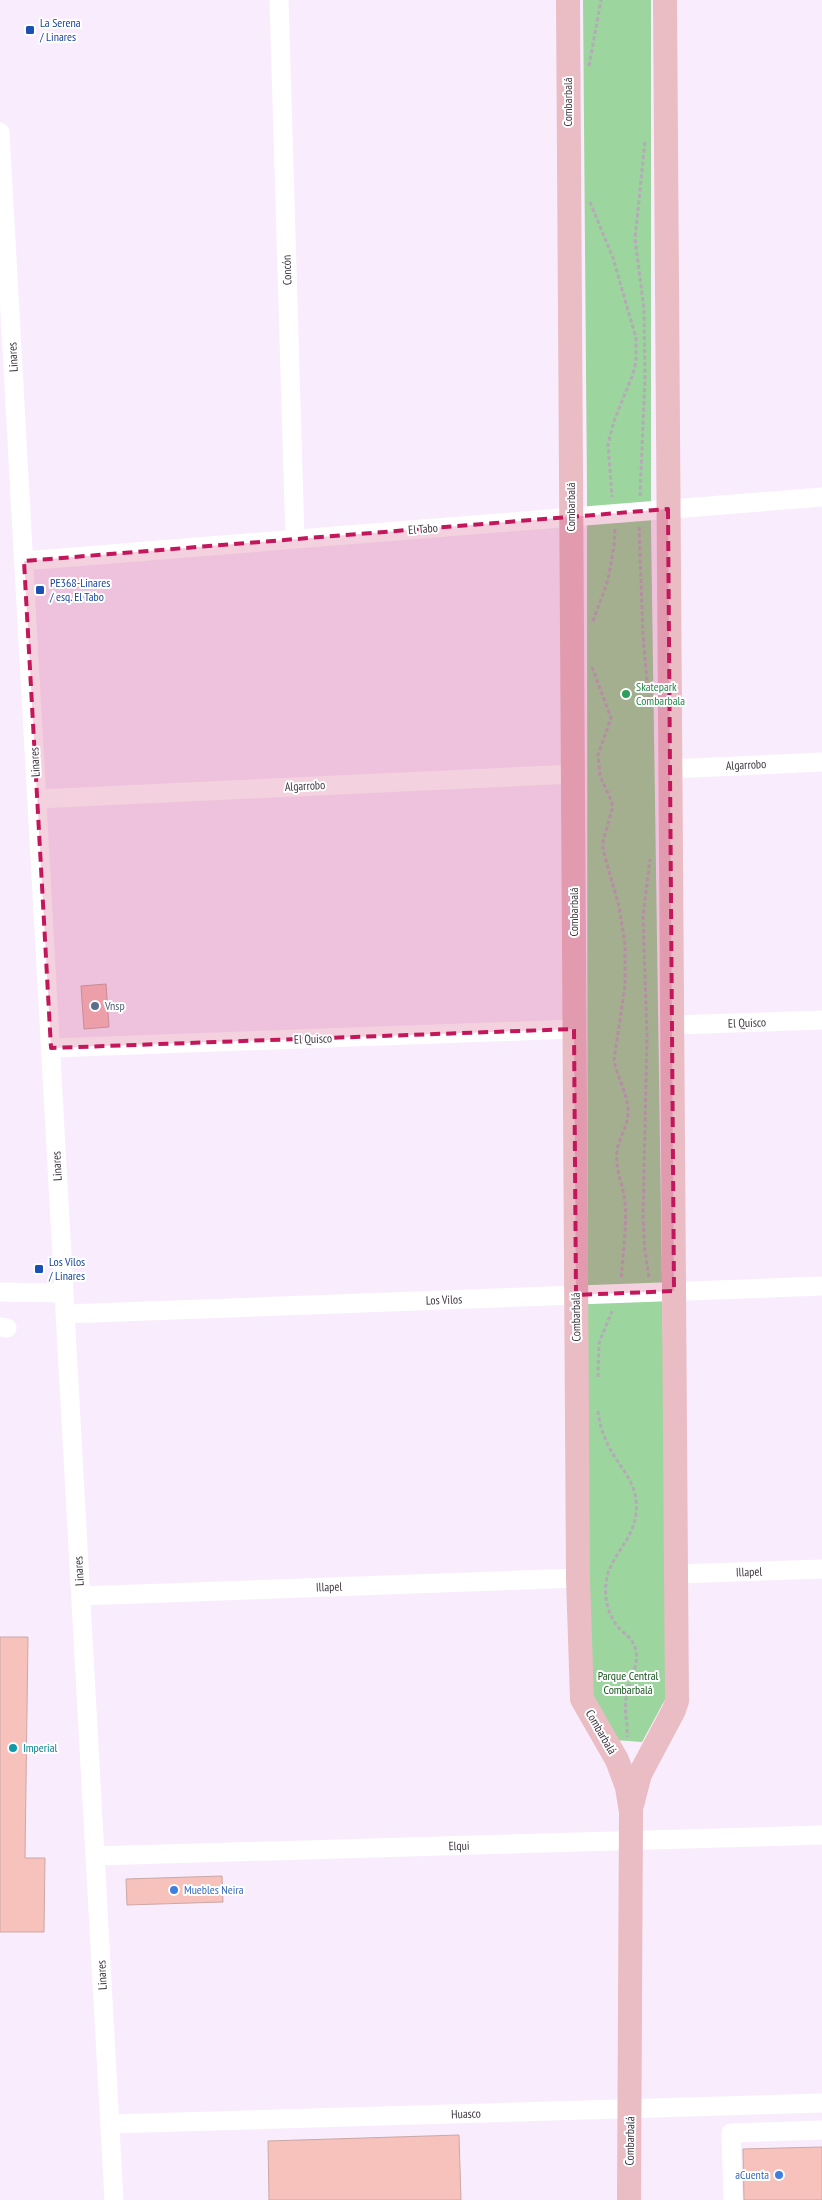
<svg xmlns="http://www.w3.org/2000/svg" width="822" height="2200" font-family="'PT Sans Narrow',sans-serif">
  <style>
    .green { fill: #9cd59d }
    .building { fill: #f7c1bc; stroke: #cba8a5 }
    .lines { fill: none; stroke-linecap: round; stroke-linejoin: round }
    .path { stroke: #b5aab8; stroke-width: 3; stroke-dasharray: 4 2.5; stroke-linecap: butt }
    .minor { stroke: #fff; stroke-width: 19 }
    .major { stroke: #eabcc4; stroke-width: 24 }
    .marked { fill: #c2185b; fill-opacity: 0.2; stroke: #c2185b; stroke-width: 4; stroke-dasharray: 10 6; stroke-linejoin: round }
    .transit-dot { fill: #1a4fb4; stroke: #fff; stroke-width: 2 }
    .leisure-dot { fill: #2e9e5b; stroke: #fff; stroke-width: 2 }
    .service-dot { fill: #5c6f8a; stroke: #fff; stroke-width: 2 }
    .culture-dot { fill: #0f9aa8; stroke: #fff; stroke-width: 2 }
    .shop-dot { fill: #3f7fe0; stroke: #fff; stroke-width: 2 }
    .labels { text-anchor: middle; stroke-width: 4; stroke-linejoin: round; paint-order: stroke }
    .transit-label { font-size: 12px; fill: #164399; stroke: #fff; text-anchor: start }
    .street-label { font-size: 12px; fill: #3d353f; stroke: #fff }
    .leisure-label { font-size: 12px; fill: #27864d; stroke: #fff; text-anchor: start }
    .service-label { font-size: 12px; fill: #4e5e75; stroke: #fff; text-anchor: start }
    .park-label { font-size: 12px; fill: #15541c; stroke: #fff }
    .culture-label { font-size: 12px; fill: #0d838f; stroke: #fff; text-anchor: start }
    .shop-label { font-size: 12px; fill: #366cbe; stroke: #fff; text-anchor: start }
  </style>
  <rect width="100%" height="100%" fill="#f9edfd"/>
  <!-- green -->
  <polygon class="green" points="583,0 651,0 651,526 668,1694 642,1742 615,1740 588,1696 587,490"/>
  <!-- building -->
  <g class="building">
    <polygon points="106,984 109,1027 84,1029 81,986"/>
    <polygon points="0,1637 28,1637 25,1858 45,1858 44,1932 0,1932"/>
    <polygon points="222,1876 223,1902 127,1905 126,1879"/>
    <polygon points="459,2135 461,2200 269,2200 268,2141"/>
    <polygon points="822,2147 822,2200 744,2200 743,2149"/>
  </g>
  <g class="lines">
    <!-- path -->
    <g class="path">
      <polyline points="589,66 601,0"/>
      <polyline points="590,202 613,258 636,338 636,361 633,374 614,421 608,444 612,497"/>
      <polyline points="640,496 645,377 644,309 635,239 645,141"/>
      <polyline points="639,527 643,636 649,703"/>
      <polyline points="593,621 608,580 614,546 615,529"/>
      <path d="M592,667L611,718L598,755L600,776L612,802V810L603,841V850L619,906L625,944V986L614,1060C617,1078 628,1093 628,1112C628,1127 618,1138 617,1152C615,1169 623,1185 625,1202C627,1227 623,1253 621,1279"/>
      <polyline points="649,1277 645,1251 643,1217 647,1035 643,916 650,859"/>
      <polyline points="598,1377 599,1343 612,1311"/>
      <path d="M598,1411C599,1423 603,1435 609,1447C619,1466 633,1478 636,1500C640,1539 609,1552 606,1584C604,1599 609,1619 621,1630C628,1636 634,1641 636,1651C639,1668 627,1683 626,1699C624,1711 628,1724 627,1737"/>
    </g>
    <!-- minor -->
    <g class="minor">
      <polyline points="279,0 295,539"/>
      <polyline points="0,132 114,2200"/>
      <polyline points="24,561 822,497"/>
      <polyline points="670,769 822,762"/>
      <polyline points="37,799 573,774"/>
      <polyline points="672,1025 822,1020"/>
      <polyline points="51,1048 574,1029"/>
      <polyline points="0,1292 64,1293"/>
      <polyline points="65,1314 822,1286"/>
      <polyline points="0,1327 7,1328"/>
      <polyline points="676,1574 822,1569"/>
      <polyline points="81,1596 578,1578"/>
      <polyline points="95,1856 822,1835"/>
      <polyline points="110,2124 822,2103"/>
      <polyline points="733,2200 731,2133 822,2130"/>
    </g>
    <!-- major -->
    <g class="major">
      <polyline points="568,0 578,1578 582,1699 617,1760 627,1787 631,1812 629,2200"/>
      <polyline points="632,1805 640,1774 674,1710 677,1701 676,1574 665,0"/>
    </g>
  </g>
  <!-- marked area -->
  <path class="marked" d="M668,509L674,1291L576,1295L574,1029L51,1048L24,561Z"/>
  <!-- markers -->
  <g class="transit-dot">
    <rect x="25" y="25" width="10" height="10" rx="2.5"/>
    <rect x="35" y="585" width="10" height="10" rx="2.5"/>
    <rect x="34" y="1264" width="10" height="10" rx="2.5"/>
  </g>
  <circle class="leisure-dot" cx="626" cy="694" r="5"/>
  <circle class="service-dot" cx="95" cy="1006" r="5"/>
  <circle class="culture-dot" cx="13" cy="1748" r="5"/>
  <g class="shop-dot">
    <circle cx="174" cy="1890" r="5"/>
    <circle cx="779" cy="2175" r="5"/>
  </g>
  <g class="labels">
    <!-- transit labels -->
    <g class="transit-label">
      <text x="40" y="27">La Serena<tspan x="40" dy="14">/ Linares</tspan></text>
      <text x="50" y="587">PE368-Linares<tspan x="50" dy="14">/ esq. El Tabo</tspan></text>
      <text x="49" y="1266">Los Vilos<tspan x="49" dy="14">/ Linares</tspan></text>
    </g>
    <!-- street labels -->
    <g class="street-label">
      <text transform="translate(568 102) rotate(-90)" y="4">Combarbalá</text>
      <text transform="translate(287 270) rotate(-92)" y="4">Concón</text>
      <text transform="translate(13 357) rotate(-93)" y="4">Linares</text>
      <text transform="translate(571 507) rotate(-90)" y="4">Combarbalá</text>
      <text transform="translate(423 529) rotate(-5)" y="4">El Tabo</text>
      <text transform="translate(35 762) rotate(-93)" y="4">Linares</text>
      <text transform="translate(746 765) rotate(-3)" y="4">Algarrobo</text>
      <text transform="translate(305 786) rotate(-3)" y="4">Algarrobo</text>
      <text transform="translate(574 912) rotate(-90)" y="4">Combarbalá</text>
      <text transform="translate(747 1023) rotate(-2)" y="4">El Quisco</text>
      <text transform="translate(313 1039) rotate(-2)" y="4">El Quisco</text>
      <text transform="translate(57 1166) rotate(-93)" y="4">Linares</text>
      <text transform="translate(444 1300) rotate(-2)" y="4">Los Vilos</text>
      <text transform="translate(576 1317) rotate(-91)" y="4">Combarbalá</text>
      <text transform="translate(79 1571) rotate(-93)" y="4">Linares</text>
      <text transform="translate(749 1572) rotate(-2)" y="4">Illapel</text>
      <text transform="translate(329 1587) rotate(-2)" y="4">Illapel</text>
      <text transform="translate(601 1732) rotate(60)" y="4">Combarbalá</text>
      <text transform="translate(459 1846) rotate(-2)" y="4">Elqui</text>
      <text transform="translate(102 1975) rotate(-93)" y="4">Linares</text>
      <text transform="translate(466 2114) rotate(-2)" y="4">Huasco</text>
      <text transform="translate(630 2141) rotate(-89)" y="4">Combarbalá</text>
    </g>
    <!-- leisure labels -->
    <g class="leisure-label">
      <text x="636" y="691">Skatepark<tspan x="636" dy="14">Combarbala</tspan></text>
    </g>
    <!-- service labels -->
    <g class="service-label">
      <text x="105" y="1010">Vnsp</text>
    </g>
    <!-- park labels -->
    <g class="park-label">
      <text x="628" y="1680">Parque Central<tspan x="628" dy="14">Combarbalá</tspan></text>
    </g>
    <!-- culture labels -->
    <g class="culture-label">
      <text x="23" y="1752">Imperial</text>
    </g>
    <!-- shop labels -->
    <g class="shop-label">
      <text x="184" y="1894">Muebles Neira</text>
      <text x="769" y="2179" text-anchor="end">aCuenta</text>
    </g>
  </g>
</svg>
